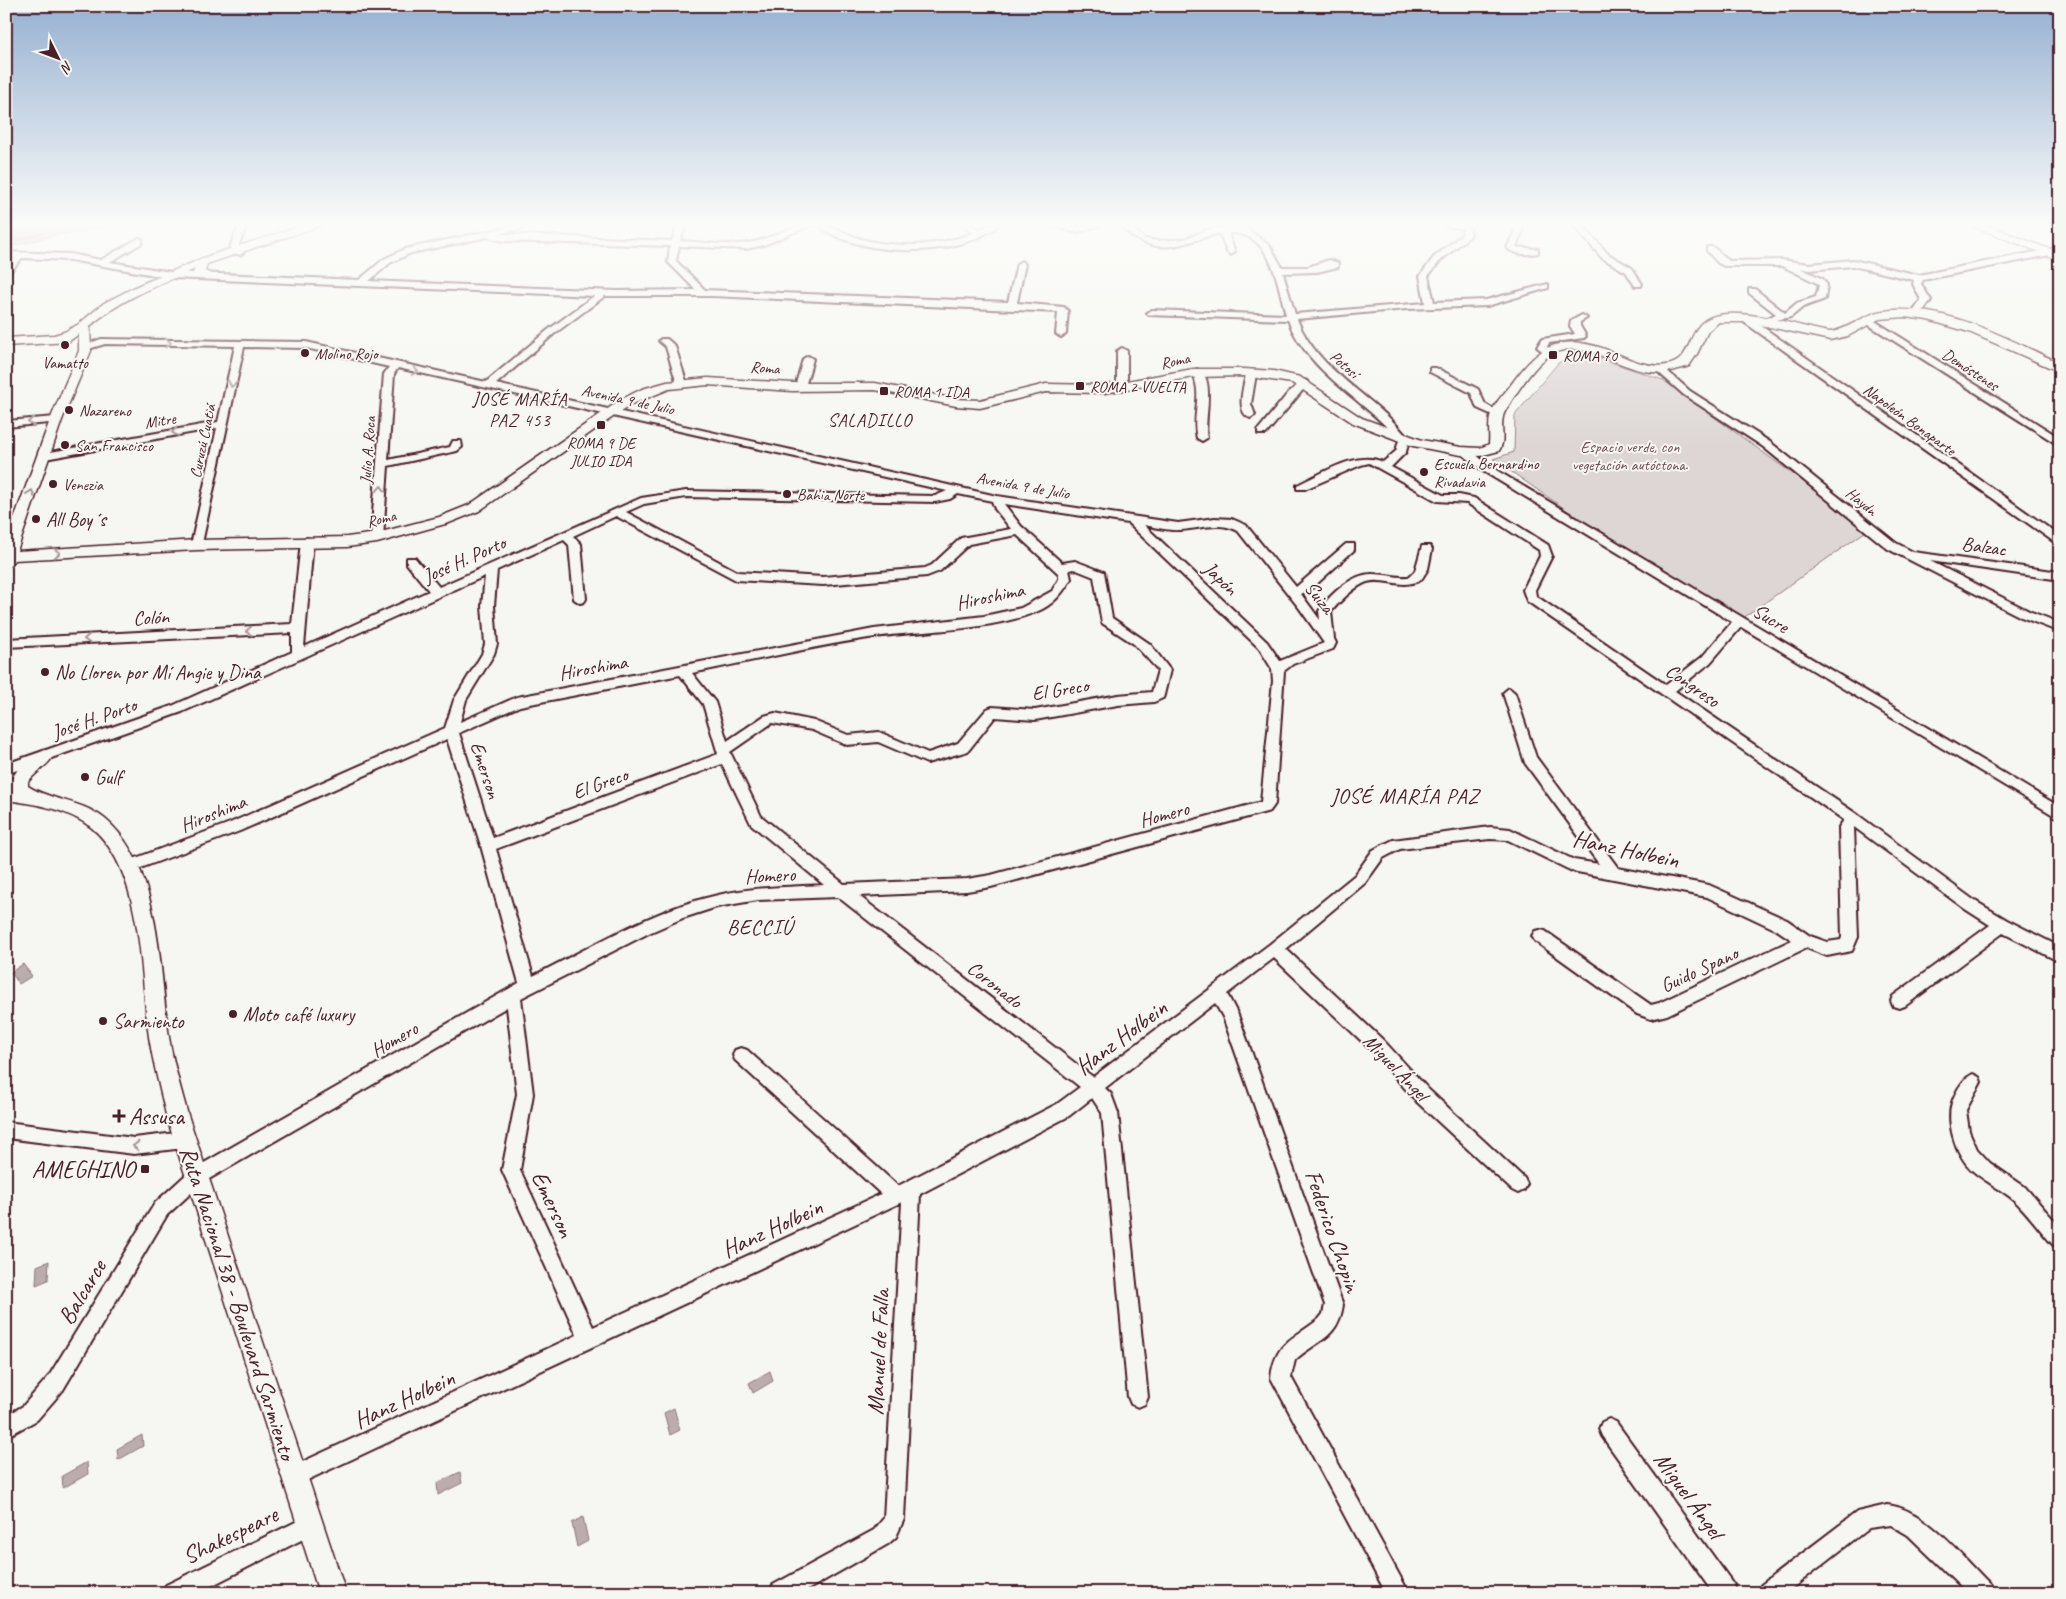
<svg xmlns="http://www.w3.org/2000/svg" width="2066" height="1599" font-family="Caveat,sans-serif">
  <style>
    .green { fill: #ddd6d5; stroke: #947a80 }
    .water { fill: #bbadae; stroke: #8e747a }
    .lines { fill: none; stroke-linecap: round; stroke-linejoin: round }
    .shore { stroke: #77585f; stroke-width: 1 }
    .minor-casing { stroke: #4a1f2b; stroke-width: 4 }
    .major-casing { stroke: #4a1f2b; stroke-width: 3 }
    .minor { fill: #f6f6f2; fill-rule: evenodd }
    .major { fill: #f6f6f2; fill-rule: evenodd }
    .oneway { stroke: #a99598 }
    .poi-dot { fill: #4a1f2b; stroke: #f6f6f2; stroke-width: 2 }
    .labels { text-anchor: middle; stroke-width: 4; stroke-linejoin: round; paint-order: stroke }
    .far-poi-label { font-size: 16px; fill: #4a1f2b; stroke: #f6f6f2; text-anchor: start }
    .far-street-label { font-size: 16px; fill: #4a1f2b; stroke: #f6f6f2 }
    .far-park-label { font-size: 16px; fill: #6f4d56; stroke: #f6f6f2 }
    .far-neighbourhood-label { font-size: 18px; letter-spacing: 1px; fill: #4a1f2b; stroke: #f6f6f2 }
    .poi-label { font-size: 20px; fill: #4a1f2b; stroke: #f6f6f2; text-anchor: start }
    .street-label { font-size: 20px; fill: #4a1f2b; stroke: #f6f6f2 }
    .neighbourhood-label { font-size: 21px; letter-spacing: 1px; fill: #4a1f2b; stroke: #f6f6f2 }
    .near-street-label { font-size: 24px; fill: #4a1f2b; stroke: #f6f6f2 }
    .near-poi-label { font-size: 24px; fill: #4a1f2b; stroke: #f6f6f2; text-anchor: start }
  </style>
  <rect width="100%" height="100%" fill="#f6f6f2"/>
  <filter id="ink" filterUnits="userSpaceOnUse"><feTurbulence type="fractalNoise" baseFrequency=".02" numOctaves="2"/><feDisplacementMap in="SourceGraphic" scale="10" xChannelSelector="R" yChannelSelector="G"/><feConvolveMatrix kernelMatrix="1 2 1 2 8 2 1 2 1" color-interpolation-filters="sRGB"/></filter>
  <g filter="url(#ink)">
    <!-- green -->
    <polygon class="green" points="1581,352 1663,380 1869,529 1739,621 1656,572 1493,459 1514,452 1515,415 1558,363"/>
    <!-- water -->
    <g class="water">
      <polygon points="6,225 110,225 77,233 56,235 6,248"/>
      <polygon points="23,964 32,976 19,984 11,972"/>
      <polygon points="49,1261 48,1280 36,1285 37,1266"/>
      <polygon points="770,1371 773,1381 753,1393 749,1383"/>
      <polygon points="674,1408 680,1430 670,1435 664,1413"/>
      <polygon points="142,1435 143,1446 118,1460 117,1449"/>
      <polygon points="87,1462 88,1474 63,1488 62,1476"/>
      <polygon points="460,1472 462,1483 438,1495 437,1483"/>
      <polygon points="583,1517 588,1541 577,1547 572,1523"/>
    </g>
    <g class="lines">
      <!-- shore -->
      <polyline class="shore" points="6,243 55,230 88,225"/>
      <defs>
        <g id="minor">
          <polygon points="239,225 247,225 238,247 244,252 240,255 232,252 230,247"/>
          <path d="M517,225H535L499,234L672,241L678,225H686L680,241C702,242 726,246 747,243C770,241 788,225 811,225L764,245L746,249L679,246L676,261L705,290L1008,302L1017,264L1021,261L1025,264L1017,303L1064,307L1068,311L1066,334L1061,337L1056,334L1058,312L712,296H605L554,334L496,384L997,496L1178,523L1215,518L1232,519L1246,525L1296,587L1346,544H1354V550L1310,590L1301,594L1320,620L1319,611C1329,595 1353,573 1373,574C1385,574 1397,578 1409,577L1415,571L1422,546H1430L1432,549L1428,569L1421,580C1401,590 1385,577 1367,582C1355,586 1339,602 1331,612L1334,639L1336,643L1333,649L1293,664L1284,671L1275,804L1270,811L991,887L967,891L859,896L1093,1077L1270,944L1355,875L1373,850L1393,840L1490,827L1510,829L1574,860L1599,864L1525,763L1503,693L1509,688L1515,693L1536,757L1618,868L1709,885L1787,920L1810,936L1827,942L1841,940L1842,937L1839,827L1844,820L1527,601L1523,590L1540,556L1539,550L1467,503L1437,501L1369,463L1361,465L1305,489H1297V485C1322,474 1356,450 1383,462L1396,451L1399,440C1364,399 1308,373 1288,320L1149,315L1147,313L1152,310L1286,315C1277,283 1272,231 1228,233L1235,252L1231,255L1227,252L1220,234C1209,235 1200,239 1189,242C1161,251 1140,247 1120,225H1129L1145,239L1158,241L1184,239L1210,229L1242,225L1270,246L1282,267H1308L1329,260L1338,263V267L1317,272L1283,273L1295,314L1425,303L1420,276L1434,257L1463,234L1462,229L1444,225H1469L1471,235L1440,261L1428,276L1434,302L1486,300L1548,284V288L1487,306L1407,309L1297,319C1317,373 1376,395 1409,440L1406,452L1391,467L1443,495H1459L1474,498L1548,545L1552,556L1535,590L1536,596L1666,685L1702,657L1732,622L1483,471L1461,453V449H1469L1491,467L2060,807V819L1741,627L1710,663L1675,691L1858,815L1975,901L2007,920L2060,947V962L2003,933L1905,1006L1899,1008L1893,1006L1891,1001L1893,996L1990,925L1965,909L1854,827L1858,937L1852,951L1827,956L1806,948L1667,1015L1651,1019L1637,1014L1535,941L1532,936L1535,931L1540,930L1545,931L1651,1005L1659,1003L1792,940L1777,930L1707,897L1572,871L1508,840L1490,839L1400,849L1383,858L1365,883L1286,949L1384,1041L1429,1090L1524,1178L1527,1184L1524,1190L1518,1193L1512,1190L1417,1102L1372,1051L1274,958L1227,994L1238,1015L1343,1305C1338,1339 1317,1340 1295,1360L1291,1377L1409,1593H1386L1271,1378C1275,1341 1294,1339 1319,1319L1323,1314L1325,1305L1223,1017L1215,1003L1105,1088L1111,1094L1118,1113L1148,1397L1145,1404L1138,1407L1131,1404L1128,1397L1102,1113L1092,1098L1069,1116L920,1194L904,1519L896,1537L888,1544L802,1593H770L773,1585L874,1530L884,1518L902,1202L301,1483L294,1486L287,1483L284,1476L287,1469L577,1335L502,1170L517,1094L507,1007L202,1183L167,1215L63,1390L37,1420L6,1437V1416L23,1406L49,1376L155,1203L190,1171L519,983L481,846L447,739L240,831L130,872L125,870L123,866L125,862L230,823L445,728L454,700L482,654L485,644L482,606L485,576L182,712L6,774V764L172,706L292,652V633L6,647V639L292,624L301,542L307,538L313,542L304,647L429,591L407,564V558H415L439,587L641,498L686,491L935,496L947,491L398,368L394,374L388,460L450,447L453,441H461L462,447L457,451L388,466L383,538L377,542L371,538L384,374L389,367L306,348L244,347L201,548L197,549L191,545L217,428L45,459L40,456L45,453L218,422L235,346L105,344L85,350L80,347L101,339L306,342L486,382L548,330L594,296L171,278L70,260L22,258L6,277V268L14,258H6V252L70,254L101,260L139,238L142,239V243L110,262L171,272L359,280L384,259L405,249ZM488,237L503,241L670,246L668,262L696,290L616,291L369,281L390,263L411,253ZM958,494L992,501L995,509L1011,529L961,538L932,565L925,568L823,577L738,572L626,512L644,504L686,497L935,502L950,499ZM1004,504L1128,523L1259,648L1272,669L1273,681L1261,802L991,875L967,879L844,884L761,816L730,752L772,723L812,730L847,745L878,742L927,763L968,751L995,717L1035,720L1118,705L1154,702L1163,698L1164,695L1170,670L1150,644L1112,618L1104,572L1075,561L1062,563L1021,526ZM616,516L736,580L823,585L927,576L940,571L969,544L1017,535L1059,574V579L1052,591L1021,608L984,616L874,629L517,697L460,722L466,700L494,654L497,644L494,606L497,570L564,540L569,545L574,599L580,603L584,602L586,599L581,544L573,536ZM1144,525C1155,527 1168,531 1180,530C1200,529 1219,521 1238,531L1300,609L1324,643L1280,661L1267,642ZM1074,569L1094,577L1102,623L1134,644L1158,670L1152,692L1118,695L1035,710L992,707L987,709L958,743L928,753L879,732L848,735L814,721L775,713L764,716L727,741L715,702L692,673C753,661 814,646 875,637C926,630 988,631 1036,612C1053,605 1062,594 1071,579L1069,570ZM680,675L703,704L718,754L493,838L459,733L520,706ZM722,764L751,824L824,885C789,887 753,887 718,895C653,909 592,947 533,976L496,849ZM838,897L1080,1087L1057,1104L898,1186L747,1050L741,1048L735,1050L733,1055L735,1060L881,1194L593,1327L520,1170L533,1094L521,998L651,932L683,918L717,907L758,900Z"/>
          <path d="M817,225C833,225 846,234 861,239C898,249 938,246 973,233L962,225H972L979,230L988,225H999C958,259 859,258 817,225Z"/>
          <polygon points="1052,225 1077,227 1099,225 1077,233"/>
          <path d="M1513,225H1521L1523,230L1516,247L1538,249V253C1527,255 1515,255 1507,248L1515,230Z"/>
          <polygon points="1573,225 1582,225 1608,254 1632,268 1642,284 1641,286 1635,286 1626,272 1602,258"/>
          <polygon points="1707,247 1713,247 1729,261 1782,260 1809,264 1853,260 1919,275 2060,247 2060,253 1923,280 1921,284 1931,300 1919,317 1916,318 1911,315 1921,300 1913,284 1914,280 1853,266 1809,270 1800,268 1823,279 1827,285 1825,299 1803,307 1791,317 1776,320 1772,326 1769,327 1764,324 1767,318 1776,314 1749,293 1749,289 1755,289 1785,313 1797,303 1816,297 1819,285 1817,283 1782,266 1724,266 1718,263 1707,251"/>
          <polygon points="1582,315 1587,318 1580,322 1580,326 1586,336 1584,338 1549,343 1547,347 1552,352 1547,355 1537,347 1542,339 1575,334 1570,326 1571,321"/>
          <polygon points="1741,316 1747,316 2060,536 2060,546 1741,320"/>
          <polygon points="1864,318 1870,318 2060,438 2060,446 1864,322"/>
          <polygon points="661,339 667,339 675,346 686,381 684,383 676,381 666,347 659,341"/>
          <polygon points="1122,348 1127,351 1127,387 1122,390 1117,387 1117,351"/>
          <polygon points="808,356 813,359 805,387 797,389 795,387 803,359"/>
          <polygon points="1430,368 1436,368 1478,389 1485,404 1502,414 1497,417 1477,408 1471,393 1430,372"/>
          <polygon points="1658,368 1664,368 1690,391 1770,442 1896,543 1913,552 2060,572 2060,580 1930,561 2029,611 2060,623 2060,632 2021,617 1888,549 1762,446 1684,395 1658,372"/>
          <path d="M1197,369C1217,376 1203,421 1207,438L1202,441L1197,438C1191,414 1204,397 1192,372Z"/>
          <path d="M1251,371L1256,374L1251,404L1255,415L1250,418C1235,412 1244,386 1246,374Z"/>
          <polygon points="1304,380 1307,381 1307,385 1266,434 1258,434 1258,430 1289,392"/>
          <polygon points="56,417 60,418 60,422 6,427 6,421"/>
          <polygon points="21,517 25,518 25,524 6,526 6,518"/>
          <path d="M1973,1074L1979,1077L1981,1082L1966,1110L1969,1131L1977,1149L1990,1163L2025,1187L2060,1227V1249L2054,1246C2040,1231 2029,1214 2014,1200C2001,1189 1986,1182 1973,1171C1955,1155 1944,1119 1954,1097C1958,1088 1964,1078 1973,1074Z"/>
          <polygon points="6,1122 134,1138 184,1132 190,1134 192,1140 190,1146 184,1148 134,1154 6,1138"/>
          <polygon points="1609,1419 1616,1422 1734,1585 1737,1593 1713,1593 1602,1436 1599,1429 1602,1422"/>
          <path d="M1887,1505C1925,1508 1965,1560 1991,1585L1994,1593H1968L1908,1535L1891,1525L1869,1528L1786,1593H1758L1761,1585L1857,1512Z"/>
          <polygon points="310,1515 317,1518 320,1525 317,1532 197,1593 163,1593 166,1585"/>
        </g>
        <g id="major">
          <path d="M304,225H322L207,264L205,271L211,274V278C205,280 197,277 193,272L195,269C158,285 121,299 90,326L91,351L62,420L17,551L197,540L347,537L377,533L439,517L469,505L622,399L642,389L667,382L708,378L792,383H875L956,399L980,400L1046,384L1105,385L1193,369H1244L1274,371L1300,377L1362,418L1422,440L1461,447L1480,448L1489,444C1490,435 1488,426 1490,417C1492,406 1503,395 1510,386C1537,349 1555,333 1602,348C1622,355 1645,369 1667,365C1689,361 1687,341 1699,326C1721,297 1799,328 1830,332C1849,330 1863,314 1883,311C1945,303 2005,338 2060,363V372L1969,332L1928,320L1905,317L1879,319L1848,336L1830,340L1746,322H1719L1708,331L1697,354L1689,366C1676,370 1666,373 1652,372C1620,370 1583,337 1552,354C1536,363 1522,385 1512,400C1509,406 1504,411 1503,417C1500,429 1506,440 1499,451L1480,456L1461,455L1413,446L1353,423L1292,383L1244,376L1193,377L1105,393L1046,392L980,408L956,406L875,390L792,391L708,385L669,389L630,405L479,511L449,523L377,543L347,547L197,550L14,560L11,565L6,567V541L50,420L79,351V334L68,342L6,346V338L54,335L64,332L79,324L104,303L137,286L211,255Z"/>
          <polygon points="1970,225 1986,225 2060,253 2060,260"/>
          <path d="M45,750L51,751L53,756C48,766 35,772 28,782V786C51,801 82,800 105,819C161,865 159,970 169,1037C173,1063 181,1089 188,1115L346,1593H319L166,1115C160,1089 153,1063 149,1037C140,975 144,872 92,828C68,809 36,804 6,800V786L11,787L10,781L23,762Z"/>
        </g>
      </defs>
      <!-- minor casing -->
      <use href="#minor" class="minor-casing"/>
      <!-- major casing -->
      <use href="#major" class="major-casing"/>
      <!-- minor -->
      <use href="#minor" class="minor"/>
      <!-- major -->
      <use href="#major" class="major"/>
    </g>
    <!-- one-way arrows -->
    <defs><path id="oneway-chevron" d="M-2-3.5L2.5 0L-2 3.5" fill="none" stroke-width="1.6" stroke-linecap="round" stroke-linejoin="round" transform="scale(1.25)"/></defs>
    <g class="oneway">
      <use href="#oneway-chevron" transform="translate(168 343) rotate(1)"/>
      <use href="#oneway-chevron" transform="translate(415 371) rotate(11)"/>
      <use href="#oneway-chevron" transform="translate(232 384) rotate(102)"/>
      <use href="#oneway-chevron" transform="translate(31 422) rotate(176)"/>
      <use href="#oneway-chevron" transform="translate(175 432) rotate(170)"/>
      <use href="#oneway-chevron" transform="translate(381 489) rotate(-86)"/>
      <use href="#oneway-chevron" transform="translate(31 493) rotate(-70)"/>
      <use href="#oneway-chevron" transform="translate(57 553) rotate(-3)"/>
      <use href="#oneway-chevron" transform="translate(249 631) rotate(177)"/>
      <use href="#oneway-chevron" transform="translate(87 639) rotate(177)"/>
      <use href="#oneway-chevron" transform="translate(136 1146) rotate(-179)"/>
    </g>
  </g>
  <!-- sky -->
  <linearGradient id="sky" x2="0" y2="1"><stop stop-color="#96b1d1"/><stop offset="0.5" stop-color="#fbfbf9"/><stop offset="1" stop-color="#fbfbf9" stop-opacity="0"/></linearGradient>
  <rect width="2066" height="449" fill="url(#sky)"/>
  <!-- markers -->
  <g class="poi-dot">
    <circle cx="65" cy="345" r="5"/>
    <circle cx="305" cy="353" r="5"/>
    <rect x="1548" y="350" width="10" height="10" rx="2.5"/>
    <rect x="1075" y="381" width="10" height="10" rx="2.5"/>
    <rect x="879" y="386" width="10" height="10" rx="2.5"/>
    <circle cx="69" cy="410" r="5"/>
    <rect x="596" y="420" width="10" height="10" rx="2.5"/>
    <circle cx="65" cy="445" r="5"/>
    <circle cx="1424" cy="472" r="5"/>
    <circle cx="53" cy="484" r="5"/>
    <circle cx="787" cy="494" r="5"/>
    <circle cx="36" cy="519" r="5"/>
    <circle cx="45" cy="672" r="5"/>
    <circle cx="85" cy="777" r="5"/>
    <circle cx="233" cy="1014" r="5"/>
    <circle cx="103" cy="1021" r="5"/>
    <path d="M116.5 1108.5h5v5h5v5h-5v5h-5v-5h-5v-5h5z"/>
    <rect x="140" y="1164" width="10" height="10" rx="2.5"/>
  </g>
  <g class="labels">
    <!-- far-poi labels -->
    <g class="far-poi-label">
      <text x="315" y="359">Molino Rojo</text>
      <text x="1563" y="361">ROMA 70</text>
      <text x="65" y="368" text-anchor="middle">Vamatto</text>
      <text x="1090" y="392">ROMA 2 VUELTA</text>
      <text x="894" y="397">ROMA 1 IDA</text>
      <text x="79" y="416">Nazareno</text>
      <text x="601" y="448" text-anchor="middle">ROMA 9 DE<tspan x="601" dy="18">JULIO IDA</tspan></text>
      <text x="75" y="451">San Francisco</text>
      <text x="1434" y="469">Escuela Bernardino<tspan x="1434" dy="18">Rivadavia</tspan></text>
      <text x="63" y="490">Venezia</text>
      <text x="797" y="500">Bahia Norte</text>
    </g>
    <!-- far-street labels -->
    <g class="far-street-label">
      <text transform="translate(1175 360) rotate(-12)" y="6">Roma</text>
      <text transform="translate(1345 364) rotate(42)" y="6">Potosí</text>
      <text transform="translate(765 367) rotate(4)" y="6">Roma</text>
      <text transform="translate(1971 369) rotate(33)" y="6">Demóstenes</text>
      <text transform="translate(628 399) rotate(12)" y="6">Avenida 9 de Julio</text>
      <text transform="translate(1910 419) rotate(36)" y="6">Napoleón Bonaparte</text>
      <text transform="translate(160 420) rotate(-10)" y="6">Mitre</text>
      <text transform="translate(202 441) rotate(-78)" y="6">Curuzú Cuatiá</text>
      <text transform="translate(367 450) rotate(-86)" y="6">Julio A. Roca</text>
      <text transform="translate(1023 485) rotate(10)" y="6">Avenida 9 de Julio</text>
      <text transform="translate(1862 501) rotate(39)" y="6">Haydn</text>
      <text transform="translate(381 518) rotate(-14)" y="6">Roma</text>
    </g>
    <!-- far-park labels -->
    <g class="far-park-label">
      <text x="1630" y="452">Espacio verde, con<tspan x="1630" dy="18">vegetación autóctona.</tspan></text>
    </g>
    <!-- far-neighbourhood labels -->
    <g class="far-neighbourhood-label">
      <text x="520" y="405">JOSÉ MARÍA<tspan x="520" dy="21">PAZ 453</tspan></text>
      <text x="870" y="426">SALADILLO</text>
    </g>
    <!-- poi labels -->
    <g class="poi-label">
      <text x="46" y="526">All Boy´s</text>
      <text x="55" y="679">No Lloren por Mí Angie y Dina</text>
      <text x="95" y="784">Gulf</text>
      <text x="243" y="1021">Moto café luxury</text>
      <text x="113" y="1028">Sarmiento</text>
    </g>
    <!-- street labels -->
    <g class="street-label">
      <text transform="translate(1984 546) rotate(8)" y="7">Balzac</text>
      <text transform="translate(464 559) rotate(-24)" y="7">José H. Porto</text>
      <text transform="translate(1221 578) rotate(44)" y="7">Japón</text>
      <text transform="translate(990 596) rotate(-12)" y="7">Hiroshima</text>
      <text transform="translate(1320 597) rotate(52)" y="7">Suiza</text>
      <text transform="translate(151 617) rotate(-3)" y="7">Colón</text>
      <text transform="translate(1771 618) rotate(31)" y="7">Sucre</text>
      <text transform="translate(593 667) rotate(-10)" y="7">Hiroshima</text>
      <text transform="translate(1693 685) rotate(35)" y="7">Congreso</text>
      <text transform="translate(1060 689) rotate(-9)" y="7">El Greco</text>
      <text transform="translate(94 718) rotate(-19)" y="7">José H. Porto</text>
      <text transform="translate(486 770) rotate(72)" y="7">Emerson</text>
      <text transform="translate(600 783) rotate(-20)" y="7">El Greco</text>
      <text transform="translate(213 813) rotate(-22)" y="7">Hiroshima</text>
      <text transform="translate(1164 814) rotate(-15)" y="7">Homero</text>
      <text transform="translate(770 875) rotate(-3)" y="7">Homero</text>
      <text transform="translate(1699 969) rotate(-25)" y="7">Guido Spano</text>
      <text transform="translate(995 984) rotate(38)" y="7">Coronado</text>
      <text transform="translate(394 1039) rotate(-30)" y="7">Homero</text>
      <text transform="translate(1396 1067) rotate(46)" y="7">Miguel Ángel</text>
    </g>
    <!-- neighbourhood labels -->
    <g class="neighbourhood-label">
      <text x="1405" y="803">JOSÉ MARÍA PAZ</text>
      <text x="760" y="934">BECCIÚ</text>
    </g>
    <!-- near-street labels -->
    <g class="near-street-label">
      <text transform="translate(1626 849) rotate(12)" y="8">Hanz Holbein</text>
      <text transform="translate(1121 1037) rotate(-37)" y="8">Hanz Holbein</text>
      <text transform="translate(553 1204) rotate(65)" y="8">Emerson</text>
      <text transform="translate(772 1228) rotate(-25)" y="8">Hanz Holbein</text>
      <text transform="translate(1333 1231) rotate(71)" y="8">Federico Chopin</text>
      <text transform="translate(82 1292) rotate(-59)" y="8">Balcarce</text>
      <text transform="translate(238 1303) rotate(72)" y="8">Ruta Nacional 38 - Boulevard Sarmiento</text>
      <text transform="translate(878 1352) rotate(-87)" y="8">Manuel de Falla</text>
      <text transform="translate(404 1399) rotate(-25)" y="8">Hanz Holbein</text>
      <text transform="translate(1689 1495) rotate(54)" y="8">Miguel Ángel</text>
      <text transform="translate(230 1535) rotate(-26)" y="8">Shakespeare</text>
    </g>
    <!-- near-poi labels -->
    <g class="near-poi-label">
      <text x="129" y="1124">Assusa</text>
      <text x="135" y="1177" text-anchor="end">AMEGHINO</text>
    </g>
  </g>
  <!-- margin -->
  <rect width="2066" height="1599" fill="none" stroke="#f6f6f2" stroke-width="25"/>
  <rect x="12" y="12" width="2041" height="1574" fill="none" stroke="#4a1f2b" stroke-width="2" filter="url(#ink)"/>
  <!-- north arrow -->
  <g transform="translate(58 58) rotate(132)" stroke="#f6f6f2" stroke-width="4" paint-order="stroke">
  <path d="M0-4L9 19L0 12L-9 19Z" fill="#4a1f2b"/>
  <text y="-8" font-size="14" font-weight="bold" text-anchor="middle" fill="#4a1f2b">N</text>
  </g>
</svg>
